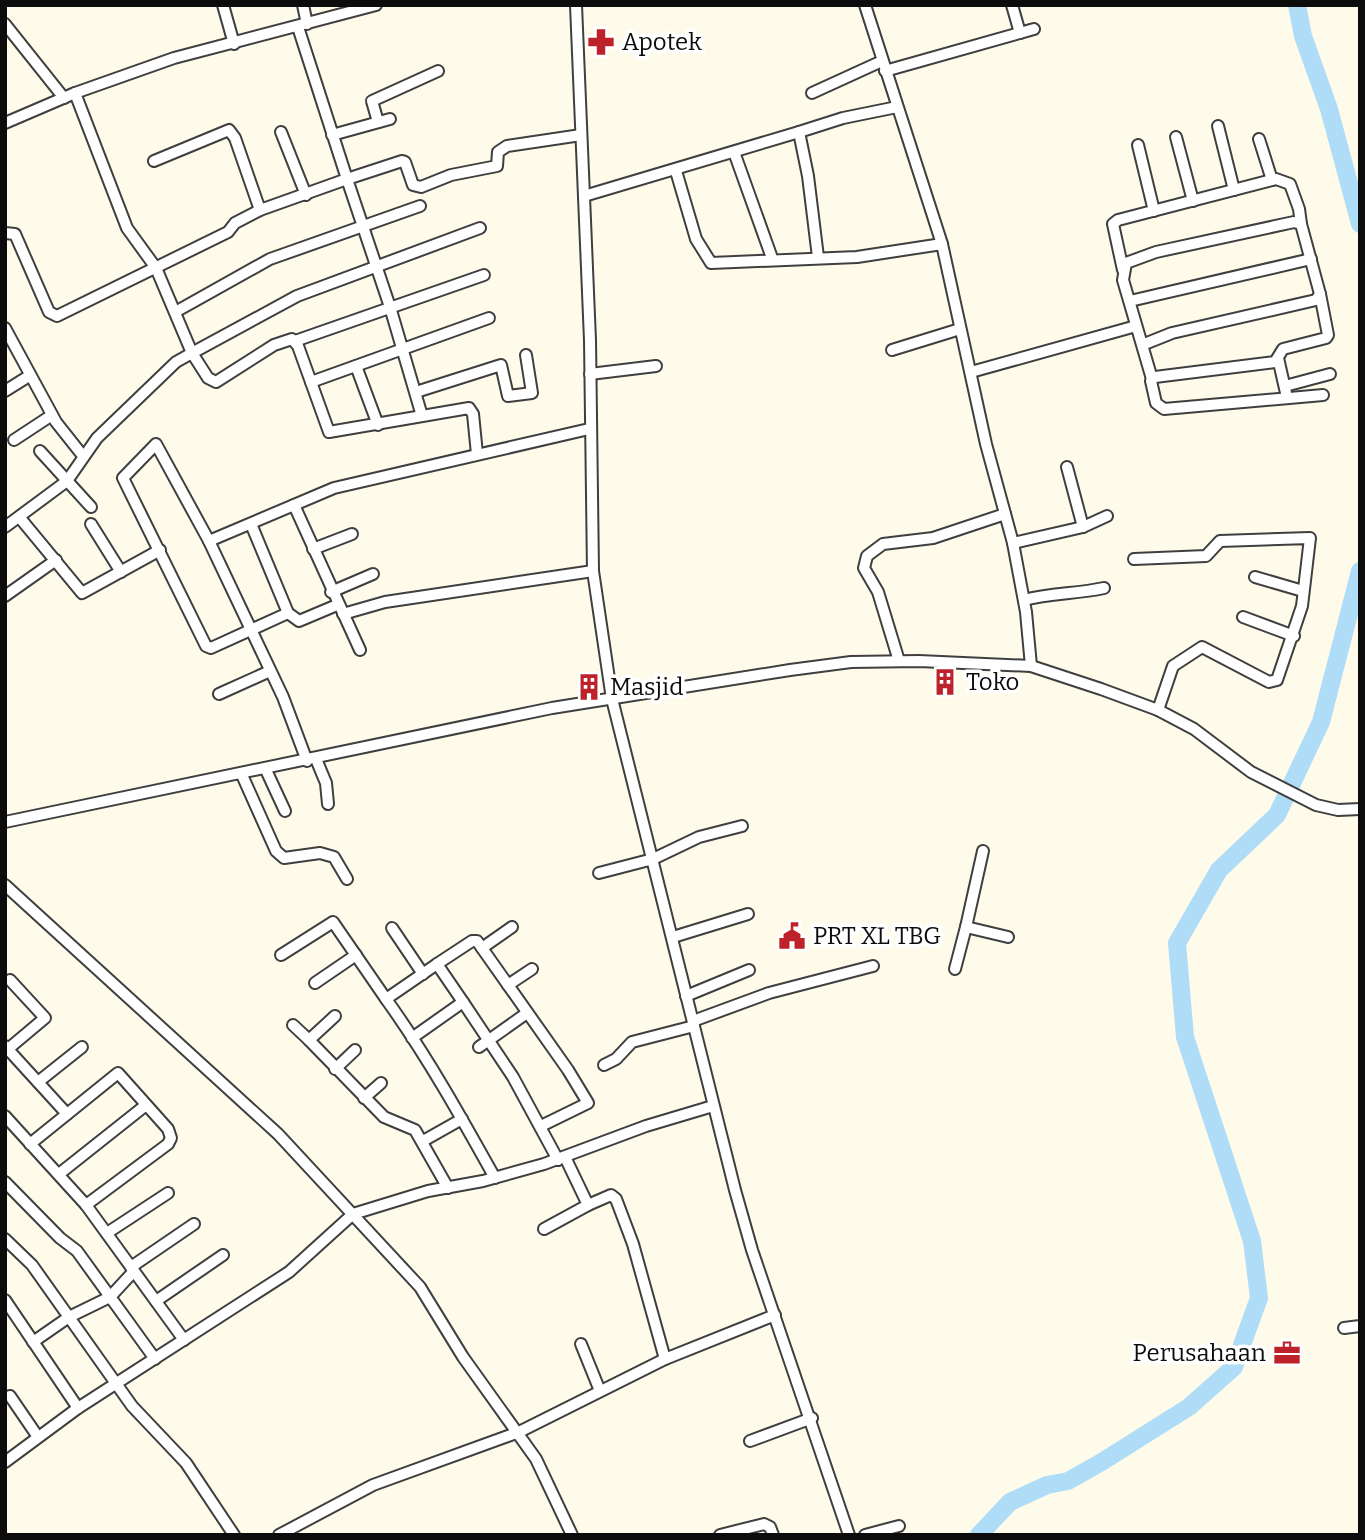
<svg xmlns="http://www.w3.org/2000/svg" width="1365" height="1540" font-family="Bitter,serif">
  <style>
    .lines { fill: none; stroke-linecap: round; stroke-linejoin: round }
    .river { stroke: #afdcf7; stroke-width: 18 }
    .minor-casing { stroke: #3f3f3f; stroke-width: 14 }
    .minor { stroke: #fff; stroke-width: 10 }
    .labels { text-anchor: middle; stroke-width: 7; stroke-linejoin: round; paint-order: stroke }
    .poi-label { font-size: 24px; fill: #0c0c0c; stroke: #fff; text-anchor: start }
  </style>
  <rect width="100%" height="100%" fill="#fffbeb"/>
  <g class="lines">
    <!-- river -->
    <g class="river">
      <polyline points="1297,5 1303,36 1329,109 1360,224"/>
      <polyline points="979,1535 1010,1502 1047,1485 1068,1481 1100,1463 1189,1407 1234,1367 1259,1298 1252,1241 1185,1037 1177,943 1219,870 1277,815 1321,722 1360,571"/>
    </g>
    <defs>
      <g id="minor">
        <polyline points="223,5 234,44"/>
        <polyline points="303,5 307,24"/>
        <polyline points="576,5 590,340 593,571 612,699 735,1190 752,1250 849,1535"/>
        <polyline points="865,5 942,244 986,444 1013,543 1026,612 1031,666"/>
        <polyline points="1012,5 1020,33"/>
        <polyline points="5,24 64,98"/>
        <polyline points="885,71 1034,29"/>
        <polyline points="812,93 882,61"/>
        <polyline points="378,122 372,101 438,71"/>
        <polyline points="5,123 75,93 174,58 376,5"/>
        <polyline points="1218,126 1234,190"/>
        <polyline points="281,132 306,195"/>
        <polyline points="332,135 390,119"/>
        <polyline points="1176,137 1193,201"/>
        <polyline points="1259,139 1272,180"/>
        <polyline points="1138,145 1154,211"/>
        <polyline points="734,152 772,258"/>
        <polyline points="154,161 229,130 235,138 260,210 347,179 298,27"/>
        <polyline points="676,171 696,239 711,263 857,257 942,244"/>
        <polyline points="584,196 799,132"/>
        <polyline points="5,233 15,234 49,312 57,316 228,232 235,223 260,210"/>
        <polyline points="818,257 808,176 799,132 843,118 897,107"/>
        <polyline points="1123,270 1113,224 1118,220 1276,179 1290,184 1299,209 1301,224"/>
        <polyline points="1320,294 1328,335 1326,338 1283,349 1275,362 1155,377 1151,381 1156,403 1164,409 1323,395"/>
        <polyline points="1130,301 1311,259"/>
        <polyline points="177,311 270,259 420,206"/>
        <polyline points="5,328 56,422 83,456"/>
        <polyline points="295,341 484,275"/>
        <polyline points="1142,345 1172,333 1316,300 1320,294 1301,224 1294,222 1156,252 1126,263 1123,280 1152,379"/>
        <polyline points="892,350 960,329"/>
        <polyline points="1278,358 1286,393"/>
        <polyline points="356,366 378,425"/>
        <polyline points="971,372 1136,326"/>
        <polyline points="590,374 656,366"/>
        <polyline points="311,382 489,318"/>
        <polyline points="1285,386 1330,374"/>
        <polyline points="5,391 29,376"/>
        <polyline points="416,392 501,365 508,396 532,393 526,355"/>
        <polyline points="422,416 390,307 347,179 402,161 405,162 413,185 421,187 451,175 497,166 498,152 507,146 581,135"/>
        <polyline points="14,440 52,415"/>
        <polyline points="40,451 91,507"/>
        <polyline points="477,454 473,414 469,408 329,432 298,346 292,339 274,345 216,382 208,378 192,353 297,296 480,228"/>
        <polyline points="1067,467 1083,527"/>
        <polyline points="294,505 360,650"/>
        <polyline points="20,518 82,593 160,550"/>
        <polyline points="91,524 121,572"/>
        <polyline points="251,524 288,613 299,621 337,605"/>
        <polyline points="5,527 67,481 97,438 176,362 192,353 156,268 127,228 75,93"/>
        <polyline points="209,541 156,444 123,478 206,646 211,648 288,613"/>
        <polyline points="1013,543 1083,527 1107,516"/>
        <polyline points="313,549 352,534"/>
        <polyline points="1134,559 1206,556 1220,541 1310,538 1302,606 1277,680 1269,682 1202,647 1173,666 1158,710"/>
        <polyline points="1255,577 1303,591"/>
        <polyline points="331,592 373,574"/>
        <polyline points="5,596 56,560"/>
        <path d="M1024,600C1051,593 1076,594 1104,588"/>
        <polyline points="343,614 385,602 593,571"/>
        <polyline points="1243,617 1294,636"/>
        <polyline points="899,661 878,592 864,568 867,556 883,544 933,538 1005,514"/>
        <polyline points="219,694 270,671"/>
        <polyline points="316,759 326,783 328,804"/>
        <polyline points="307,761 283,697 209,541 334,488 589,429"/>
        <polyline points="266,770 285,811"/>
        <polyline points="242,775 276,851 284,858 320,853 334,857 347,879"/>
        <polyline points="5,822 552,708 790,670 851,662 919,661 1031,666 1101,689 1158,710 1194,729 1251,772 1316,805 1338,810 1360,809"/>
        <polyline points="983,851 966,927 1008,937"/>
        <polyline points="599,873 653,859 699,837 742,826"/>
        <polyline points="5,885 278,1134 420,1287 463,1357 536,1459 572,1535"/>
        <polyline points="392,928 423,974"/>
        <polyline points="673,937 748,914"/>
        <polyline points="482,948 512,927"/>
        <polyline points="281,955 333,922 386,999"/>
        <polyline points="437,964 472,941 477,941 568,1070 588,1103 541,1126"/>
        <polyline points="955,969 966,927"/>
        <polyline points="315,983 356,955"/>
        <polyline points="508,985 532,969"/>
        <polyline points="686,996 749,970"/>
        <polyline points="463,1002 513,1077 558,1160"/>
        <polyline points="335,1016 309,1040 384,1117 415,1130 448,1188"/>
        <polyline points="693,1021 769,993 873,966"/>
        <polyline points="293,1025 309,1040"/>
        <path d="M412,1038L463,1002L437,964L386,999C427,1056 461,1117 495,1178"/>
        <polyline points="5,1046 67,1114"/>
        <polyline points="479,1047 527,1013"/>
        <polyline points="8,1049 45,1018 10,980"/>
        <polyline points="604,1065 616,1059 632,1042 694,1026"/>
        <polyline points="335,1069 355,1050"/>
        <polyline points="38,1082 82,1047"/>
        <polyline points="364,1098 381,1083"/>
        <polyline points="5,1116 86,1205 184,1340"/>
        <polyline points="423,1141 462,1119"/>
        <polyline points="30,1144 118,1073 168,1129 171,1138 168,1144 86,1205"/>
        <polyline points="59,1174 146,1105"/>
        <polyline points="5,1182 60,1238 77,1251 155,1359"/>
        <polyline points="588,1205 611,1195 616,1199 633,1244 665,1359"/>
        <polyline points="544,1229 588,1205 565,1157"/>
        <polyline points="107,1233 168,1193"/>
        <polyline points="5,1239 32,1265 132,1406 186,1463 234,1535"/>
        <polyline points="131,1267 194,1224"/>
        <polyline points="5,1300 78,1408"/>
        <polyline points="156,1301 223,1255"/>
        <polyline points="1344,1328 1360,1326"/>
        <polyline points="33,1342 69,1317 110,1297 134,1271"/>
        <polyline points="581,1344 600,1391"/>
        <polyline points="10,1396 38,1437"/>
        <polyline points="750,1441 812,1418"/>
        <polyline points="5,1462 78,1408 289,1272 353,1214 428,1191 483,1181 544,1164 646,1126 713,1106"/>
        <polyline points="279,1535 373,1485 519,1432 665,1359 775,1315"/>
        <polyline points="720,1535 764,1524 770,1527 773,1535"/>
        <polyline points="865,1535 899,1526"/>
      </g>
    </defs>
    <!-- minor casing -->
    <use href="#minor" class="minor-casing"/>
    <!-- minor -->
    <use href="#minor" class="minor"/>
  </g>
  <!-- icons -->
  <defs>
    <symbol id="pharmacy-bare" viewBox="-9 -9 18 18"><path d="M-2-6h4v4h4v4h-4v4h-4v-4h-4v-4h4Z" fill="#bd222b" stroke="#fff" stroke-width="2.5" paint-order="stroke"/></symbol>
    <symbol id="building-bare" viewBox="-9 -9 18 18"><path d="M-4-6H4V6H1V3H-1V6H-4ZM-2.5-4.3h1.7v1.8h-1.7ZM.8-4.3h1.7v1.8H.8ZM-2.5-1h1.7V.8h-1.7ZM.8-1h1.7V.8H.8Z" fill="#bd222b" stroke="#fff" stroke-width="2.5" paint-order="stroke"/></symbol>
    <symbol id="civic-bare" viewBox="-9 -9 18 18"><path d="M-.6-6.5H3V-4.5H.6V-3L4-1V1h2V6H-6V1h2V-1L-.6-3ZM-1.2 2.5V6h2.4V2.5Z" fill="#bd222b" stroke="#fff" stroke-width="2.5" paint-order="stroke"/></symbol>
    <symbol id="office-bare" viewBox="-9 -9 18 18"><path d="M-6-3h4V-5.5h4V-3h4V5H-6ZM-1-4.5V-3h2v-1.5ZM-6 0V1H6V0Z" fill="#bd222b" stroke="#fff" stroke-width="2.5" paint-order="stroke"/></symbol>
  </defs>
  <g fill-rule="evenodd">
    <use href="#pharmacy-bare" x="582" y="23" width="38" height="38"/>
    <use href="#building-bare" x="926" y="663" width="38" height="38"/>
    <use href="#building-bare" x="570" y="668" width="38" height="38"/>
    <use href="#civic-bare" x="773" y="917" width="38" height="38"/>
    <use href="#office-bare" x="1268" y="1334" width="38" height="38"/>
  </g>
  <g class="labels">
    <!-- poi labels -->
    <g class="poi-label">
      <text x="622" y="50">Apotek</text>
      <text x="966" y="690">Toko</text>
      <text x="610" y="695">Masjid</text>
      <text x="813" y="944">PRT XL TBG</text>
      <text x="1266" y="1361" text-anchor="end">Perusahaan</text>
    </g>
  </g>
  <!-- border -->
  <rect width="1365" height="1540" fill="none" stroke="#0c0c0c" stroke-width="14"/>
</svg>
